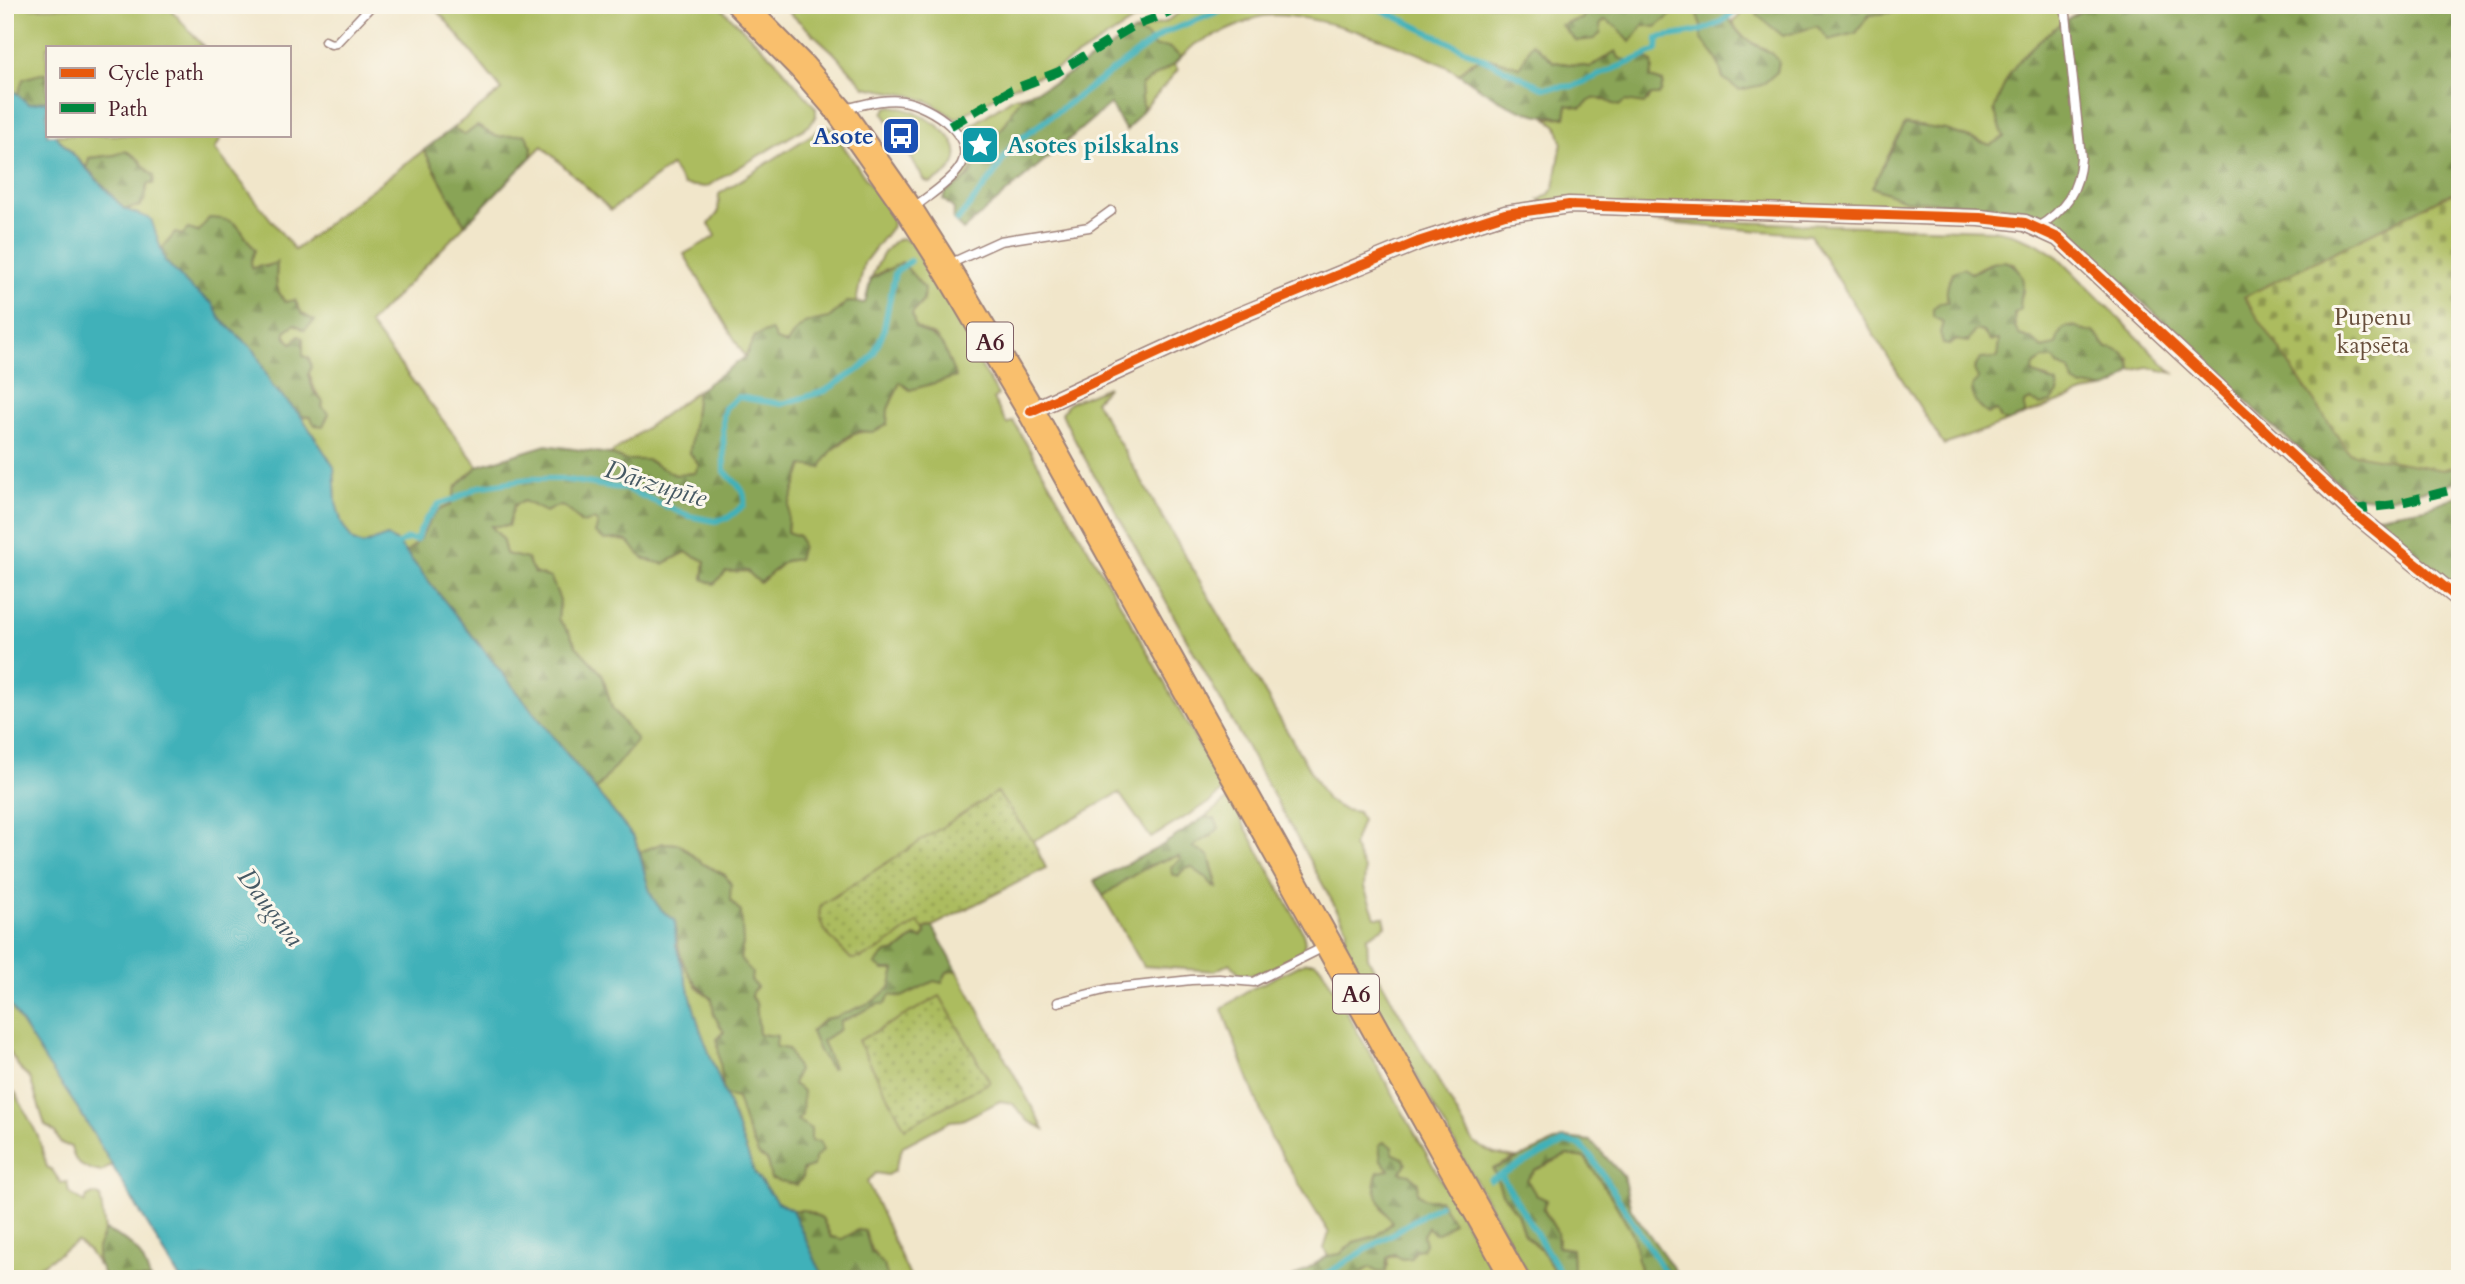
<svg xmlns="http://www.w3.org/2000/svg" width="2465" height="1284" font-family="Cardo,serif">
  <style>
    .grass { fill: #acbc5f; stroke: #7b6e45; stroke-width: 2 }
    .forest { fill: url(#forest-firs); stroke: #6a6240; stroke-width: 2 }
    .cemetery { fill: url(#cemetery-stones); stroke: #7b6e45; stroke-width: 2 }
    .park { fill: url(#park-dots); stroke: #7b6e45; stroke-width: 2 }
    .water { fill: #41b1b9; stroke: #466872; stroke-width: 2 }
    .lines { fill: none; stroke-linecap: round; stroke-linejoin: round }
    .stream { stroke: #41b1b9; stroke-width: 6 }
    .service-casing { stroke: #9e827a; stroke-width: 11 }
    .minor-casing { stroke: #9e827a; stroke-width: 19 }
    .trunk-casing { stroke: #9e827a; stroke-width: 30 }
    .service { stroke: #fff; stroke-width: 8 }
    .minor { stroke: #fff; stroke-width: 16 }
    .trunk { stroke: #f9bf6d; stroke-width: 26 }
    .quiet { stroke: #00873e; stroke-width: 9; stroke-dasharray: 18 9; stroke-linecap: butt }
    .cycleway-casing { stroke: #fbf7ec; stroke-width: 15 }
    .cycleway { stroke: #e8590c; stroke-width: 10 }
    .labels { text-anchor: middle; stroke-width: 6; stroke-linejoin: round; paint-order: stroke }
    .shield { fill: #fbf7ec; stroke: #7f6065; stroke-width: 2 }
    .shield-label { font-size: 23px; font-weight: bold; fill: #4a1f2b }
    .transit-label { font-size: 24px; font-weight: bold; fill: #164399; stroke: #fbf7ec; text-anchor: end }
    .culture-label { font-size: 24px; font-weight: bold; fill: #0d838f; stroke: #fbf7ec; text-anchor: start }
    .park-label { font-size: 24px; fill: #674e3b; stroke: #fbf7ec }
    .water-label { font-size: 26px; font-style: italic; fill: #465964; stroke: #fbf7ec }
  </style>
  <defs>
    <pattern id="forest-firs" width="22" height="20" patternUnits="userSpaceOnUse" patternTransform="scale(1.75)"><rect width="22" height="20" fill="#89a456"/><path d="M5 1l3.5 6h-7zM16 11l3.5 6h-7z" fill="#728547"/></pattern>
    <pattern id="cemetery-stones" width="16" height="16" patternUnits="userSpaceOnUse" patternTransform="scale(1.75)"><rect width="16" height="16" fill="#acbc5f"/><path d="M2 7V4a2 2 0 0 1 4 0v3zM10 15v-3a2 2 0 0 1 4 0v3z" fill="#8e984f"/></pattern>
    <pattern id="park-dots" width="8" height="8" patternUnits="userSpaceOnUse" patternTransform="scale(1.75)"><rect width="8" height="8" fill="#acbc5f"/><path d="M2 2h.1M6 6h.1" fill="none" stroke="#8e984f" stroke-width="1.8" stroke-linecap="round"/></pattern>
  </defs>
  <rect width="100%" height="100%" fill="#fbf7ec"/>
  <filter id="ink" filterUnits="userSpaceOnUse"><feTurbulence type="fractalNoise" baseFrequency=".0143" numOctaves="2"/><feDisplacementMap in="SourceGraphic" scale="14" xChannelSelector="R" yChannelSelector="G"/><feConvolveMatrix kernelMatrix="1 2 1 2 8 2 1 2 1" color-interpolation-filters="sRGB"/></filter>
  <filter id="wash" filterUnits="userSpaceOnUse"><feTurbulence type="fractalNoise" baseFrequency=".00686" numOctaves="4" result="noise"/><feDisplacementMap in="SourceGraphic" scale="28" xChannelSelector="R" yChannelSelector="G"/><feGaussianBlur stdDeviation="1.57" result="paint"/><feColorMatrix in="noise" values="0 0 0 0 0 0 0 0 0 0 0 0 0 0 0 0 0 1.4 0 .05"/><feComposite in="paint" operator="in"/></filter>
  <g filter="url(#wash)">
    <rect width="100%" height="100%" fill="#f1e6ca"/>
    <!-- grass -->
    <g class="grass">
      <polygon points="5,5 27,5 30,8 167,5 204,47 47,47 47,74 24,79 17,96 5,83"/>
      <polygon points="430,5 718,5 775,60 816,108 816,116 810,125 706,187 684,185 671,166 611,210 542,146 531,157 532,147 525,135 497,137 477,126 465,135 453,128 502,90 444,18"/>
      <polygon points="781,5 1171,5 1135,20 1058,68 1012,87 956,119 930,102 909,95 865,87 833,52"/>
      <path d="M1192,5H1591L1582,19L1566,22L1599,25L1605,20C1629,34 1656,20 1680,10L1684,5H1694L1701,26V38L1717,59L1723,78L1777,72L1779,61C1764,42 1745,47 1733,23L1748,5H1760L1757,15L1856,33L1869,15L1894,12L1904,5H2060L2063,23L2039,42L2004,137L1990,145L1946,130L1905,125L1872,187L1905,200L2019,208L2038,218L1543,203L1539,200L1548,195L1554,188L1562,142L1557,126L1547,118L1565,117L1567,105C1582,102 1601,93 1613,104L1625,101H1648L1651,95H1658L1661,92L1663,82L1649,78L1645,57L1630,62L1618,58L1616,51L1590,67L1554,62L1532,44L1521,67L1470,62L1459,74C1423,50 1286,0 1251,20L1195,44L1181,57L1168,47H1154L1147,36L1133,32L1165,22Z"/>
      <polygon points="1174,64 1178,70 1143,110 1141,85"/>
      <path d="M1024,95C1016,105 1011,118 1003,127C996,135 985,142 980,151C967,175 973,177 946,192C968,172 977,159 966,129L1014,97Z"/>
      <path d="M892,106C931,112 992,155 930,183L925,181L907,151L913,147L898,122L891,126L883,113L887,107Z"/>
      <polygon points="824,127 830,127 835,134 892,217 893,225 864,263 856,303 847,302 829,318 805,323 794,333 787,344 776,340 745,357 684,254 716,236 709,224 718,213 719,194"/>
      <path d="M55,135H223L215,149L295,250L348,207L424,150L465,225L369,324L478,466L456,487L451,505L427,522L417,543L406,553L398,543L387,536L363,545L353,541L342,524L336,503L334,467L301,416L310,417L322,407L323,402C310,388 311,370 301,354C295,345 286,341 285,331L295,324L304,330L302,314L295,301L285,302C274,288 276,280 277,263L252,269L251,261L255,250L238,226L182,235L175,234L161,250L151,219L124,209L140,206C154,184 148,161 125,151L115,155L89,158L87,168Z"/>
      <path d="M1707,221L1993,230L2012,234L2036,243L2058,257L2173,373L2147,367L2131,371L2130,359L2107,348L2094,332L2083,331L2073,326L2056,345L2041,348L2032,339L2019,335C2008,315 2019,309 2023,291C2025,283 2017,270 2013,263C1981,254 1948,288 1944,319C1943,327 1947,337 1949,345L1975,329L1999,340L1997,411L2001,419L2007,422L1944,445L1810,235L1652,222Z"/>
      <path d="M902,238L910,242L966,334L972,350L998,395L993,399L1007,424L1013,421L1127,615L1219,782L1221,792L1210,802L1151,838L1119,793L1033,841L996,792L860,959L919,922L926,934L921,939L915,936L897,951L886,953L895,970L890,988L872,1002L836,1017L825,1019L811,1032L833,1068L822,1041L840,1029V1022L878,1004L890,995L903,996L947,972L957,970L1044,1129L1028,1121L1012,1103L1000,1101L962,1120L950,1121L903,1146L894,1171L887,1175L876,1173L867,1182L911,1279H888C883,1260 868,1247 858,1230L842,1240L831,1237L822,1218L804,1210H792L777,1202L755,1174L699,1026L676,945L696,986L712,999L714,1015L724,1032L746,1127L767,1160L771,1179L803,1170L811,1141L797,1120L793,1084L775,1047L759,1034L756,1003L751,997V973L740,959L743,943L730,900L725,875L703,864L679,844L663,843L640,852L634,838L596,790L636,740L612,708L602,674L576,646L570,634L558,619L560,600L534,573L527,559L506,554L502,538L490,526H508L514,505L524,501L546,512C564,499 568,510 581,523L594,520L599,524L595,533L632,543L663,564L686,552L705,561L703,579L714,584L726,572L747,571L760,583L785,561L798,559L799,536L787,533L789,505L803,465C813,460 824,456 833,450C849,440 850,430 871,432L888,409L900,382L910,390L955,377L936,337L915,327L912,313L923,301L886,269L871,279C877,265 886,242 902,238Z"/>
      <polygon points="2043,359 2055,359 2058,365 2071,370 2074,382 2093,384 2103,389 2089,391 2025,415 2025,403 2030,400 2047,378 2032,374 2034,365"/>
      <path d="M1108,387L1095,401L1327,800L1344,810L1358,812L1362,820L1353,846L1365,871L1364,887L1375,917H1384L1386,926L1367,937L1368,958L1474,1143L1494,1154L1515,1158L1493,1169L1502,1193L1517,1213L1524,1234L1541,1249L1559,1279H1531L1344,947L1347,928L1115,510C1111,497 1102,489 1095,477C1084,456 1071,435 1062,413L1069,403Z"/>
      <polygon points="697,391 690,453 699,465 695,473 675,475 647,460 625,460 610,454"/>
      <path d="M1228,799L1232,803L1296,919C1300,927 1307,938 1304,946C1301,957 1267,971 1256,974C1250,975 1245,974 1239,973L1230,963L1215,971L1143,966L1103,896C1125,880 1152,861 1179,856L1183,870L1191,867L1207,878L1213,887L1216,879L1209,856L1192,847L1202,840L1212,836L1215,819L1205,817Z"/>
      <path d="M1306,962H1315L1321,967L1497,1279H1335L1342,1274L1357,1275L1370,1267L1388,1266L1387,1258L1415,1250L1425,1244L1422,1235L1428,1226L1425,1199C1411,1189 1407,1174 1389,1170L1377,1193L1383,1209L1392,1222L1376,1236L1354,1242L1340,1255L1328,1256L1324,1249L1329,1233L1271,1138L1222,1009L1245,992Z"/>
      <path d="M5,997L79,1110L112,1165L101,1172C83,1168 75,1166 71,1147L60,1143L55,1132L45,1125L30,1078L21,1070L5,1045Z"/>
      <polygon points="5,1089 15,1092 38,1136 47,1167 52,1170 61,1183 67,1182 69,1193 85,1203 87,1197 93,1194 100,1196 105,1230 97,1248 97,1264 87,1249 77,1242 20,1279 5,1279"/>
      <polygon points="1567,1155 1585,1158 1612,1198 1633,1235 1642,1279 1576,1279 1573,1270 1572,1249 1558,1247 1557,1232 1527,1180 1535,1170"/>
    </g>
    <!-- forest -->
    <g class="forest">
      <polygon points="1591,5 1684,5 1656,27 1643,25 1630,42 1617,27 1605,20 1600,25 1601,33 1594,39 1576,41 1561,25 1582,19"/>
      <path d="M1694,5H1722C1730,18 1736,34 1750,42C1762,50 1769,48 1779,61L1777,72L1762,85L1739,90L1723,78L1717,59L1701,38V26Z"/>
      <polygon points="1760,5 1904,5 1894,12 1869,15 1856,33 1829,40 1817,26 1783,36 1757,15"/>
      <path d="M2093,5H2460V189L2245,297L2443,470L2460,464V480L2447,485L2384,499L2353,496L2277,430L2148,307L2060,230L2019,208L1905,200L1872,187L1905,124L1946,130L1990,145L2004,137L1994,110C1999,98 2004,82 2012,70C2028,46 2067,16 2093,5Z"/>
      <polygon points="1133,32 1147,36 1154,47 1168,47 1181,57 1174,64 1141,85 1143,110 1126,131 1110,104 963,230 953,220 954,209 943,199 946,192 960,184 971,174 981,150 1005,125 1013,109 1024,95 1055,83"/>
      <path d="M1532,43L1554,62L1590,67L1616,51L1619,58L1630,62L1645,57L1652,62L1653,69L1650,78L1663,82L1661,92L1658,95H1651L1644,104L1625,101L1619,106C1602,101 1599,90 1581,108L1567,105L1565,117C1525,119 1491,97 1459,74C1482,50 1492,59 1520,67Z"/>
      <polygon points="40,74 47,74 47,100 29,104 17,96 23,79"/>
      <polygon points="477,126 497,137 525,134 532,147 531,157 465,225 424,150 453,128 465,135"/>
      <path d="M125,151C144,159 140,166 154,176L153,184H147L145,199L140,206L124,209L87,168L89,158L115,155Z"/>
      <path d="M209,218C242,219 236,227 255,250L251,261L252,269L260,265L266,267L277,262C276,280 274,288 285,302L295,300L302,314L315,321L304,330L295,324L285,331L286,338L292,343L299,336L303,338V356L309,358L311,367L308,375L314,392L323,402L322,407L329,414L323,426L315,425L310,417L301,416L272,386L255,351L221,320L213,304L192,289L165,261L161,250L175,233L182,235L188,229L198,232Z"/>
      <path d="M2004,261C2011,263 2013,264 2018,270C2029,287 2018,291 2021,309L2014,314L2015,327L2019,335L2032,339L2042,348L2056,345C2062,316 2073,330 2094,332L2107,348C2123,349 2129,355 2131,371C2122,379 2113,391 2100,388C2092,386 2090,385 2082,387L2074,382L2070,370L2058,365L2054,359H2043L2034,365L2032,373L2057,384L2058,393L2051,402L2040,405L2030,400L2025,403V415L2007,422L2001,419L1997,411L1988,414C1977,406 1973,401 1972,388L1978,379L1974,369L1980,359L1997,358L1999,340L1990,341L1983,332L1975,330L1968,342L1956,340L1949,345L1943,344L1940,333L1943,322L1933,317V309L1939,303L1948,302C1945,290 1948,283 1953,272L1963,268L1971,273L1992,263Z"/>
      <path d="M902,262L924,288L923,301L912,313L915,327C951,345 940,344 956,377L910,390L900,382L888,409L887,424C883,426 876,431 872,432C870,432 862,431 860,431C845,434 826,455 821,468L803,465L789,505L787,532L799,536L802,546L798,559L785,561L760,583L747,571L726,572L714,584L703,579L705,561L686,552L663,564C657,562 650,561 645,559C627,549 639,536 605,540L595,533L598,523L594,520L582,523C568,510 564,499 546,512L524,501L514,505L508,526H491L502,538L506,554L527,559L534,573L551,578L560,600L558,619L570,634L576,646L602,674L612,708L637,740L596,790L406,553C410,548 415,546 418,541C431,525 427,512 451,505L456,487L478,466L546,445L609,454L625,460H647L675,475L695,473L699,465L690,453L697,391L745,357L755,336L771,330L776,340L787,344L794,333L805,323L829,318L847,302L865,303L871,279Z"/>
      <polygon points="2460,495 2460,592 2380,527 2377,516 2426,508"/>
      <path d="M1205,817L1215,819L1219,828C1211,837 1202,839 1193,847L1209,856L1217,888L1214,887L1207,878L1191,867L1183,870L1178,876L1172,874L1171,867L1180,860L1179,856C1151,861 1125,880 1103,896L1094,881L1158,848Z"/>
      <path d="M663,843L679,844L703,864L725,875L731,884L730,900L741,912L743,943L740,959L752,973L751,980L757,987L752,992L751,997L756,1003L759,1034L777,1036L776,1047L788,1049L798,1070L793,1084L803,1091L802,1115L797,1120L811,1129V1141L820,1142L823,1150L814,1159L813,1167L803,1170L802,1178L797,1185L771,1179L767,1160L759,1156L746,1127L737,1098L724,1095L717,1039L724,1032L714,1015L712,999C686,979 676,954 675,920C647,905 647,880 640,852Z"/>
      <polygon points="933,927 957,970 947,972 942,983 934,981 902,997 890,995 885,1004 878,1004 840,1022 840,1029 822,1041 833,1068 831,1069 819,1051 811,1032 825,1019 836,1017 872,1002 890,988 895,970 883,970 875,964 886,953 897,951 916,936 922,939 926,934 923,929"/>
      <polygon points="1564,1138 1591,1141 1623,1176 1631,1209 1681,1279 1642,1279 1633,1235 1612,1198 1585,1158 1567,1155 1535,1170 1527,1180 1536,1195 1547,1200 1543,1209 1557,1232 1558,1247 1572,1249 1573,1270 1576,1279 1559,1279 1541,1249 1524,1234 1517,1213 1502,1193 1493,1169"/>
      <path d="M1384,1142L1393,1147L1392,1153L1403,1158L1406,1164L1400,1172L1410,1174L1418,1183L1417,1193L1425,1199H1439L1453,1222L1443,1231L1435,1234L1428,1227L1423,1235L1425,1244L1422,1249L1415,1250L1411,1258L1402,1259L1394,1254L1387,1258L1386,1272H1377L1370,1267L1357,1275L1343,1274L1335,1279H1290L1328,1256L1340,1254L1354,1242L1376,1236L1392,1222C1383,1209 1369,1188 1378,1172L1389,1170L1381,1160L1379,1145Z"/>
      <polygon points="792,1210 804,1210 822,1218 831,1237 842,1239 858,1230 865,1231 871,1251 884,1265 888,1279 824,1279"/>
      <path d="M105,1230C131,1241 142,1251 150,1279H107C93,1258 95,1252 105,1230Z"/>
    </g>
    <!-- cemetery -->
    <polygon class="cemetery" points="2460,189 2460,464 2443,470 2349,453 2244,297"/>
    <!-- park -->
    <g class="park">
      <path d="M997,792L1033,841L1046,868L933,926L923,929L918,922C901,933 871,960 851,959C837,943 813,927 821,905Z"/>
      <polygon points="940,996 990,1082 905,1128 858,1041"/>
    </g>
    <!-- water -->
    <path class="water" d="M5,83L28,104L47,101V135H55L124,209L151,219L165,261L192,289L213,304L221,320L255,351L272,386L301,416L334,467L336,503L342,524L353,541L363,545L387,536L398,543L634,838C648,869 642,902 675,920L676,945L699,1026L755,1174L777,1202L792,1210L824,1279H180L79,1110L46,1062L5,997Z"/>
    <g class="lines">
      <!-- stream -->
      <g class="stream">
        <path d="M1372,5L1544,88L1574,86L1651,53L1657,50L1658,38C1700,31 1709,34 1744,5"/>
        <polyline points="957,221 993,176 1012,145 1164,33 1235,5"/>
        <path d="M393,547L407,539L416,540L425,521L439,504L455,499L478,487L529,479H561L626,489L689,516L715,521L728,518L744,505C747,487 734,484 724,470L723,416L725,408L738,397L782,404L825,391L864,366L873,355L883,333L895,273L910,261"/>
        <polyline points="1501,1175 1564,1279"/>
        <polyline points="1490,1180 1565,1142 1580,1145 1593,1159 1669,1279"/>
        <polyline points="1318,1279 1439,1205"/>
      </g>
    </g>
  </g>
  <g filter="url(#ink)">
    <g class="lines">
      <defs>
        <g id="service">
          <polyline points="325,41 331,44 336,43 372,5"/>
          <path d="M844,109C863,105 883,98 903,101C929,105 983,138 958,170C947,185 926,197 912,209"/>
          <path d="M2036,228C2065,211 2079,191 2081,157L2065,5"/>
          <polyline points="947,265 1000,241 1089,227 1111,211"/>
          <polyline points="1058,1002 1108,989 1191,980 1219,979 1254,982 1326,946"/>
        </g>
        <polyline id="minor" points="1031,411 1224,322 1418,242 1505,214 1569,205 1980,218 2025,223 2058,238 2350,510 2460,600"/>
        <polyline id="trunk" points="741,5 802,67 839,110 910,211 945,266 1031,411 1515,1279"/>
      </defs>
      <!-- service casing -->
      <use href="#service" class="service-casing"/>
      <!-- minor casing -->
      <use href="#minor" class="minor-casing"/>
      <!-- trunk casing -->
      <use href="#trunk" class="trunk-casing"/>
      <!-- service -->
      <use href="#service" class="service"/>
      <!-- minor -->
      <use href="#minor" class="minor"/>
      <!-- trunk -->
      <use href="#trunk" class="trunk"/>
      <!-- quiet -->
      <g class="quiet">
        <polyline points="950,126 1011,90 1058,72 1132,27 1168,13 1181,5"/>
        <polyline points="2350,510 2391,505 2460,488"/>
      </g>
      <defs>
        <polyline id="cycleway" points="1031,411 1224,322 1418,242 1505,214 1569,205 1980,218 2025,223 2058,238 2350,510 2460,600"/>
      </defs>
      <!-- cycleway casing -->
      <use href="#cycleway" class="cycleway-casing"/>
      <!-- cycleway -->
      <use href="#cycleway" class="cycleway"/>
    </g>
  </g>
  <!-- icons -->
  <defs>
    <symbol id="bus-square" viewBox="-11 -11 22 22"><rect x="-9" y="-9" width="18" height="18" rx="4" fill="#1a4fb4" stroke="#fbf7ec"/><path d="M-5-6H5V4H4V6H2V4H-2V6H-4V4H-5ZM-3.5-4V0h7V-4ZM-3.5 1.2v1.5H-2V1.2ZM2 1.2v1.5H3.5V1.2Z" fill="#fff"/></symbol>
    <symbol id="sight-square" viewBox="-11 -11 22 22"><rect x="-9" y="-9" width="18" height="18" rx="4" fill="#0f9aa8" stroke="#fbf7ec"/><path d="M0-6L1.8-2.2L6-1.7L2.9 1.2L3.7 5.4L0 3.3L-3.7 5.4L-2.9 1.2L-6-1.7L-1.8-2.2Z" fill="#fff"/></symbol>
  </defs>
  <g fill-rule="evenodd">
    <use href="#bus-square" x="879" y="114" width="44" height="44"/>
    <use href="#sight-square" x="958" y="123" width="44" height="44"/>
  </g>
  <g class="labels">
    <!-- shield labels -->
    <g class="shield">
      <rect x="967" y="322.5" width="46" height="39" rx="5"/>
      <rect x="1333" y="974.5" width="46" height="39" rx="5"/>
    </g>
    <g class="shield-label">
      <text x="990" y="350">A6</text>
      <text x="1356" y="1002">A6</text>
    </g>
    <!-- transit labels -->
    <g class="transit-label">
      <text x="874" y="144">Asote</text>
    </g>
    <!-- culture labels -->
    <g class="culture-label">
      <text x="1007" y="153">Asotes pilskalns</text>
    </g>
    <!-- park labels -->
    <g class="park-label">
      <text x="2373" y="325">Pupenu<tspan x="2373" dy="28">kapsēta</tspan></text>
    </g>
    <!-- water labels -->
    <g class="water-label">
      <text transform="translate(656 483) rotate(17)" y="9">Dārzupīte</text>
      <text transform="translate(271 907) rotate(53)" y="9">Daugava</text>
    </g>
  </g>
  <!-- margin -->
  <rect width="2465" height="1284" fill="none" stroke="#fbf7ec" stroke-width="28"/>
  <!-- legend -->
  <rect x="46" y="46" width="245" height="91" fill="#fbf7ec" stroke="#b4a19f" stroke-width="2"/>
  <rect x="60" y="68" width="35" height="10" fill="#e8590c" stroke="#b4a19f" stroke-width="2"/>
  <text x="108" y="80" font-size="21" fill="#4a1f2b">Cycle path</text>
  <rect x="60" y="103" width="35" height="10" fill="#00873e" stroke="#b4a19f" stroke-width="2"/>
  <text x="108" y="116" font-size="21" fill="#4a1f2b">Path</text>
</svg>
